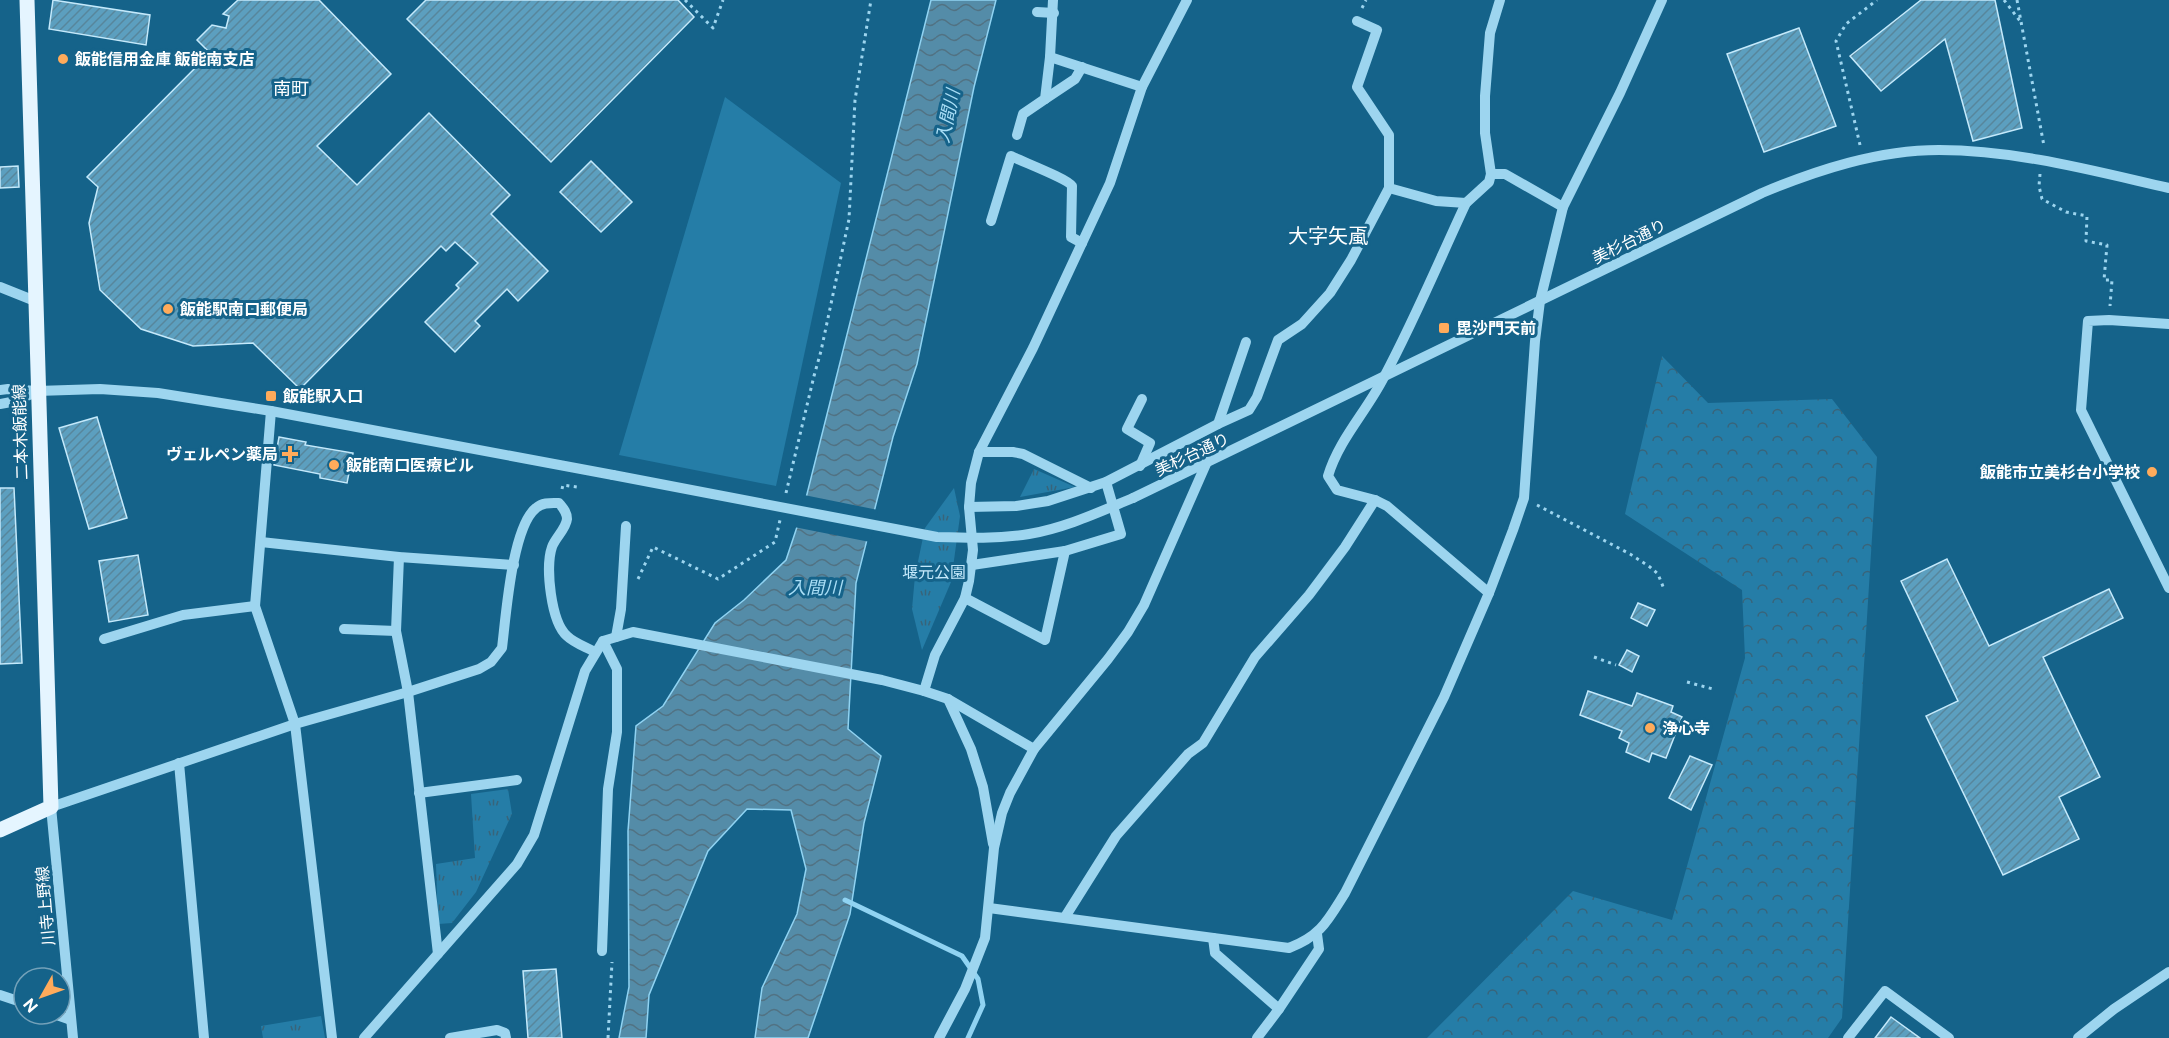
<svg xmlns="http://www.w3.org/2000/svg" width="2169" height="1038" font-family="'Public Sans','Noto Sans JP',sans-serif">
  <style>
    .grass { fill: url(#grass-tufts) }
    .forest { fill: url(#forest-crowns) }
    .pitch { fill: #257da7 }
    .water { fill: url(#water-waves); stroke: #90d3f2; stroke-width: 1.5 }
    .pier { fill: #15638a }
    .lines { fill: none; stroke-linecap: round; stroke-linejoin: round }
    .stream { stroke: #90d3f2; stroke-width: 5 }
    .building { fill: url(#building-hatch); stroke: #c4e9fb; stroke-width: 1.5 }
    .path { stroke: #9dd5ef; stroke-width: 3; stroke-dasharray: 3 4.5; stroke-linecap: butt }
    .minor { stroke: #9dd5ef; stroke-width: 10 }
    .major { stroke: #e5f5ff; stroke-width: 15 }
    .minor-bridge { stroke: #9dd5ef; stroke-width: 10 }
    .poi-dot { fill: #ffab5b; stroke: #15638a; stroke-width: 2 }
    .labels { text-anchor: middle; stroke-width: 6; stroke-linejoin: round; paint-order: stroke }
    .poi-label { font-size: 16px; font-weight: bold; fill: #fff; stroke: #15638a; text-anchor: start }
    .street-label { font-size: 16px; fill: #fff; stroke: #15638a }
    .park-label { font-size: 16px; fill: #c4e9fb; stroke: #15638a }
    .neighbourhood-label { font-size: 18px; fill: #fff; stroke: #15638a }
    .water-label { font-size: 18px; font-style: italic; fill: #a9def6; stroke: #15638a }
    .quarter-label { font-size: 20px; fill: #fff; stroke: #15638a }
  </style>
  <defs>
    <pattern id="grass-tufts" width="24" height="20" patternUnits="userSpaceOnUse" patternTransform="scale(1.5)"><rect width="24" height="20" fill="#257da7"/><path d="M3 7l-1-3M5 7V3M7 7l1-3M15 17l-1-3M17 17v-4M19 17l1-3" fill="none" stroke="#38647a"/></pattern>
    <pattern id="forest-crowns" width="20" height="18" patternUnits="userSpaceOnUse" patternTransform="scale(1.5)"><rect width="20" height="18" fill="#257da7"/><path d="M2 6a3 3 0 1 1 6 0M12 15a3 3 0 1 1 6 0" fill="none" stroke="#38647a"/></pattern>
    <pattern id="water-waves" width="16" height="10" patternUnits="userSpaceOnUse" patternTransform="scale(1.5)"><rect width="16" height="10" fill="#548ca8"/><path d="M0 5q4-4 8 0t8 0" fill="none" stroke="#517283"/></pattern>
    <pattern id="building-hatch" width="6" height="6" patternUnits="userSpaceOnUse" patternTransform="scale(1.5)"><rect width="6" height="6" fill="#5c9fbf"/><path d="M-1 1l2-2M0 6l6-6M5 7l2-2" fill="none" stroke="#57869c"/></pattern>
  </defs>
  <rect width="100%" height="100%" fill="#15638a"/>
  <!-- grass -->
  <g class="grass">
    <polygon points="1034,469 1075,487 1020,497"/>
    <polygon points="954,488 960,516 951,582 922,650 912,609 915,576 925,528"/>
    <polygon points="508,789 512,814 476,892 452,923 438,924 436,864 475,858 471,794"/>
    <polygon points="321,1016 325,1038 263,1038 261,1026"/>
  </g>
  <!-- forest -->
  <polygon class="forest" points="1662,356 1708,403 1832,399 1877,457 1842,1018 1828,1038 1427,1038 1573,891 1672,920 1745,658 1742,590 1625,514"/>
  <!-- pitch -->
  <polygon class="pitch" points="725,97 841,183 776,486 619,455"/>
  <!-- water -->
  <polygon class="water" points="931,0 996,0 974,87 917,364 893,437 856,583 848,729 881,756 864,823 850,914 808,1038 755,1038 762,988 797,914 806,869 791,810 747,809 708,851 649,995 646,1038 619,1038 629,987 628,831 636,726 663,706 715,623 744,600 786,560 804,506"/>
  <!-- pier -->
  <polygon class="pier" points="804,495 878,510 870,542 794,527"/>
  <g class="lines">
    <!-- stream -->
    <polyline class="stream" points="845,900 962,956 978,979 983,1005 968,1038"/>
  </g>
  <!-- building -->
  <g class="building">
    <polygon points="53,0 150,15 146,45 49,29"/>
    <polygon points="238,0 319,0 391,74 317,146 357,185 429,113 510,195 491,214 548,271 518,301 507,289 475,321 480,326 455,352 425,322 459,288 456,285 478,263 455,242 446,251 441,246 300,389 253,343 193,346 141,329 100,290 89,223 98,187 87,177 210,53 197,40 212,25 226,28 229,16 223,14"/>
    <polygon points="426,0 678,0 694,17 551,162 407,19"/>
    <polygon points="1921,0 1995,0 2022,128 1973,141 1945,39 1881,91 1850,56"/>
    <polygon points="1799,28 1836,126 1764,152 1727,54"/>
    <polygon points="591,161 632,202 601,232 560,192"/>
    <polygon points="18,166 19,187 0,188 0,167"/>
    <polygon points="97,417 127,518 89,529 59,428"/>
    <polygon points="279,437 306,442 305,445 353,453 347,483 320,478 320,474 274,465"/>
    <polygon points="0,488 14,488 22,663 0,664"/>
    <polygon points="138,555 148,615 109,622 99,561"/>
    <polygon points="1947,559 1989,646 2109,589 2123,618 2043,657 2100,777 2059,797 2079,839 2003,875 1926,716 1958,701 1901,581"/>
    <polygon points="1638,603 1655,610 1647,626 1631,618"/>
    <polygon points="1627,650 1639,656 1632,672 1619,665"/>
    <polygon points="1588,691 1632,706 1637,693 1673,706 1671,712 1682,717 1666,758 1652,753 1649,762 1626,752 1629,743 1619,738 1622,731 1580,715"/>
    <polygon points="1690,756 1712,765 1691,810 1669,798"/>
    <polygon points="556,969 562,1038 528,1038 523,971"/>
    <polygon points="1891,1017 1920,1038 1875,1038"/>
  </g>
  <g class="lines">
    <!-- path -->
    <g class="path">
      <polyline points="685,0 713,28 723,0"/>
      <polyline points="2004,0 2020,21"/>
      <polyline points="2017,0 2044,146"/>
      <polyline points="1362,8 1366,0"/>
      <polyline points="1860,145 1836,41 1846,24 1877,0"/>
      <polyline points="2040,174 2039,186 2042,199 2066,212 2087,216 2086,241 2107,245 2104,280 2112,280 2110,306"/>
      <polyline points="562,489 563,485 577,487 578,483"/>
      <polyline points="786,493 814,376 821,351 849,219 855,100 871,0"/>
      <polyline points="1537,505 1630,554 1650,567 1658,574 1664,589"/>
      <polyline points="638,579 653,547 718,579 775,542 780,520"/>
      <polyline points="1594,657 1616,665"/>
      <polyline points="1687,682 1713,689"/>
      <polyline points="608,1038 612,962"/>
    </g>
    <!-- minor -->
    <g class="minor">
      <polyline points="1053,0 1050,57 1142,87"/>
      <polyline points="1037,12 1054,13"/>
      <polyline points="1045,99 1075,79 1082,67"/>
      <polyline points="1017,135 1023,114 1045,99 1050,57"/>
      <polyline points="1491,174 1505,174 1563,207"/>
      <polyline points="1389,188 1436,201 1466,203"/>
      <path d="M991,221L1011,156C1023,162 1068,179 1072,186L1071,237L1082,243"/>
      <polyline points="0,287 35,301"/>
      <polyline points="2169,324 2109,320 2088,321 2081,410 2169,588"/>
      <polyline points="0,390 8,389 37,391 100,389 158,393 271,411 613,475"/>
      <polyline points="0,404 11,402 34,393"/>
      <polyline points="271,411 255,606 295,724 332,1038"/>
      <polyline points="1218,424 1246,342"/>
      <polyline points="979,452 1013,452 1023,454 1091,488"/>
      <polyline points="1140,466 1150,443 1127,429 1142,399"/>
      <path d="M1133,498L1762,193C1817,170 1878,150 1939,150C2017,150 2094,171 2169,188"/>
      <polyline points="969,507 1016,506 1048,501 1106,482 1218,424 1249,410 1257,397 1278,340 1302,324 1330,293 1351,260 1389,188 1389,135 1357,87 1377,30 1357,21"/>
      <polyline points="261,542 399,557 514,565"/>
      <polyline points="399,557 396,631 408,692 438,954"/>
      <polyline points="972,565 1065,551 1121,534 1106,482"/>
      <path d="M1489,593L1387,506L1375,500L1337,490L1328,476C1339,439 1367,411 1384,377C1414,321 1439,261 1466,203L1489,182L1491,174L1485,133V96L1490,33L1500,0"/>
      <polyline points="965,598 1045,640 1065,551"/>
      <polyline points="344,629 396,631"/>
      <polyline points="616,637 621,609 626,526"/>
      <polyline points="104,639 183,615 255,606"/>
      <polyline points="924,691 935,655 965,598 969,581 973,550 969,507 971,483 979,452 1033,348 1110,183 1142,87 1187,0"/>
      <polyline points="948,699 971,749 983,787 993,844"/>
      <polyline points="179,763 204,1038"/>
      <polyline points="419,793 517,780"/>
      <path d="M989,908L1289,948C1321,936 1328,920 1345,893L1444,697L1489,593L1513,530L1524,498L1535,341L1540,301L1563,207L1620,93L1662,0"/>
      <polyline points="1065,917 1116,836 1188,754 1203,743 1255,657 1309,595 1345,547 1375,500"/>
      <polyline points="1213,938 1215,953 1279,1009"/>
      <polyline points="602,951 608,789 617,732 617,669 603,641"/>
      <polyline points="0,995 24,1003"/>
      <polyline points="54,1014 71,1020"/>
      <path d="M73,1038L51,807L295,724L408,692L479,669L491,662L502,648C506,616 512,527 536,508C543,502 551,503 559,503C563,508 567,512 567,519C566,529 555,538 552,547C545,567 551,622 567,636C574,643 586,647 595,652"/>
      <polyline points="364,1038 517,864 534,835 585,671 603,641 633,632 882,680 924,691 948,699 1034,749"/>
      <polyline points="450,1038 497,1030 505,1033 506,1038"/>
      <polyline points="939,1038 965,989 985,938 994,848 1002,813 1010,793 1034,749 1108,659 1128,632 1144,605 1206,464"/>
      <polyline points="1257,1038 1279,1009 1319,949 1317,934"/>
      <polyline points="1848,1038 1885,991 1949,1038"/>
      <polyline points="2078,1038 2114,1009 2169,972"/>
    </g>
    <!-- major -->
    <polyline class="major" points="0,830 51,807 27,0"/>
    <!-- minor-bridge -->
    <path class="minor-bridge" d="M613,475L937,537C968,538 998,539 1029,534C1065,528 1099,512 1133,498"/>
  </g>
  <!-- markers -->
  <g class="poi-dot">
    <circle cx="63" cy="59" r="6"/>
    <circle cx="168" cy="309" r="6"/>
    <rect x="1438" y="322" width="12" height="12" rx="3"/>
    <rect x="265" y="390" width="12" height="12" rx="3"/>
    <path d="M287 445h6v6h6v6h-6v6h-6v-6h-6v-6h6z"/>
    <circle cx="334" cy="465" r="6"/>
    <circle cx="2152" cy="472" r="6"/>
    <circle cx="1650" cy="728" r="6"/>
  </g>
  <g class="labels">
    <!-- poi labels -->
    <g class="poi-label">
      <text x="75" y="65">飯能信用金庫 飯能南支店</text>
      <text x="180" y="315">飯能駅南口郵便局</text>
      <text x="1456" y="334">毘沙門天前</text>
      <text x="283" y="402">飯能駅入口</text>
      <text x="278" y="460" text-anchor="end">ヴェルペン薬局</text>
      <text x="346" y="471">飯能南口医療ビル</text>
      <text x="2140" y="478" text-anchor="end">飯能市立美杉台小学校</text>
      <text x="1662" y="734">浄心寺</text>
    </g>
    <!-- street labels -->
    <g class="street-label">
      <text transform="translate(1629 241) rotate(-26)" y="6">美杉台通り</text>
      <text transform="translate(20 432) rotate(-92)" y="6">二本木飯能線</text>
      <text transform="translate(1192 454) rotate(-25)" y="6">美杉台通り</text>
      <text transform="translate(45 906) rotate(-95)" y="6">川寺上野線</text>
    </g>
    <!-- park labels -->
    <g class="park-label">
      <text x="934" y="578">堰元公園</text>
    </g>
    <!-- neighbourhood labels -->
    <g class="neighbourhood-label">
      <text x="291" y="95">南町</text>
    </g>
    <!-- water labels -->
    <g class="water-label">
      <text transform="translate(948 116) rotate(-78)" y="6">入間川</text>
      <text x="815" y="594">入間川</text>
    </g>
    <!-- quarter labels -->
    <g class="quarter-label">
      <text x="1328" y="243">大字矢颪</text>
    </g>
  </g>
  <!-- north arrow -->
  <g transform="translate(42 996) rotate(230)"><circle r="28" fill="#15638a" stroke="#73a1b9" stroke-width="1.5"/>
  <path d="M0-4.5L10 22L0 15L-10 22Z" fill="#ffab5b"/>
  <text y="-9" font-size="16" font-weight="bold" text-anchor="middle" fill="#ffffff">N</text>
  </g>
</svg>
